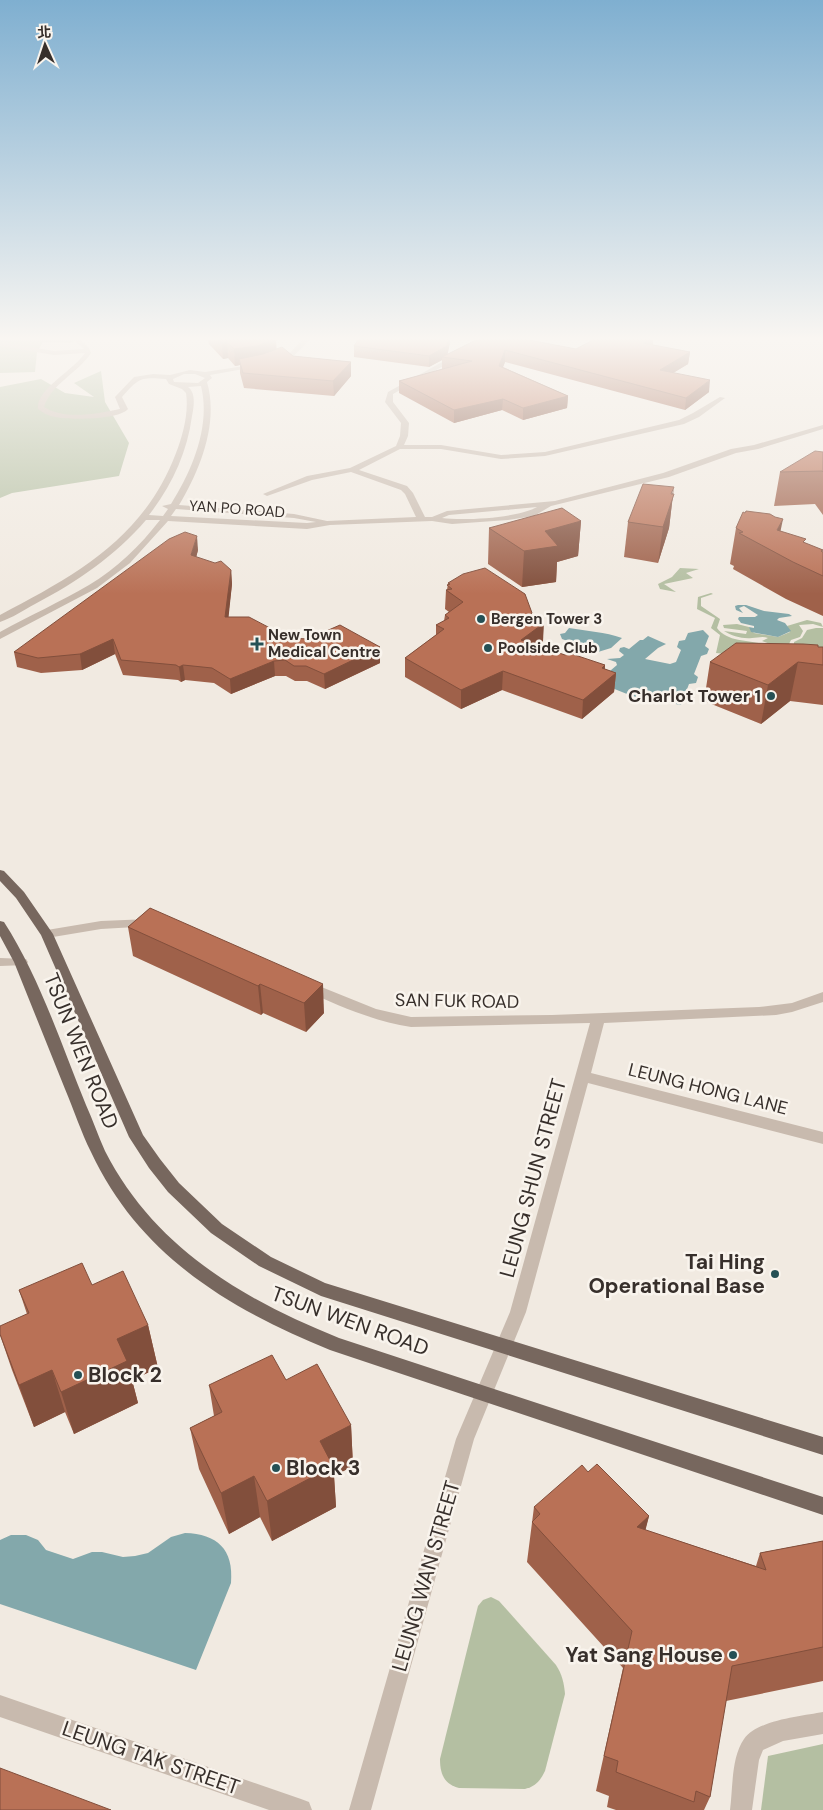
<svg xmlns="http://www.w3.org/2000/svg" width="823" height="1810" font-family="'DM Sans','Noto Sans TC',sans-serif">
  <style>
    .green { fill: #b4bfa2 }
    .water { fill: #83a8ab }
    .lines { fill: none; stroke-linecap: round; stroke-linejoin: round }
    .minor { fill: #c8baae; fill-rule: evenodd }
    .major { fill: #77675e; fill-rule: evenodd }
    .wall { fill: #9f614a }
    .shaded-wall { fill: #824f3c }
    .building { fill: #b97156; stroke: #824f3c }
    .poi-dot { fill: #255055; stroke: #f9f4ed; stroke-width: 2 }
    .labels { text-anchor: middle; stroke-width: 5; stroke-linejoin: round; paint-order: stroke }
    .far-street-label { font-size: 15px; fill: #372f2b; stroke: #f9f4ed }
    .far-poi-label { font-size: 15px; font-weight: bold; fill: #372f2b; stroke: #f9f4ed; text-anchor: start }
    .poi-label { font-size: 18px; font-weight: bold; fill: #372f2b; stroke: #f9f4ed; text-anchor: end }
    .street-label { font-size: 18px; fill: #372f2b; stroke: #f9f4ed }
    .near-street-label { font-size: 21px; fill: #372f2b; stroke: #f9f4ed }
    .near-poi-label { font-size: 21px; font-weight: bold; fill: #372f2b; stroke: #f9f4ed; text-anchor: end }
  </style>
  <rect width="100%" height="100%" fill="#f1eae1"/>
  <!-- green -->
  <g class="green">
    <polygon points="0,340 76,340 71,343 43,342 37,352 35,372 0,373"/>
    <polygon points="101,371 105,402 129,443 119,476 12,493 0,498 0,387 41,379 65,393 94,397 74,383"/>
    <polygon points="680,568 699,569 686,573 693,578 664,584 676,592 660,589 658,584 672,577"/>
    <path d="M711,593L713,594L701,598V606L720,619L717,628C727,642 748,640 763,644L735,655L716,653L720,635L711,628L715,618L697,609L698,597Z"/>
    <path d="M807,620L821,623L823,627L813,624L799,625L803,631L800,637L791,640L789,644L773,645L762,641L768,638C762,636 758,638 752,638C742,639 732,636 724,631L746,634L747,631L724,628L723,625L737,624L749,627L754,633L778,637L790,632L787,626Z"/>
    <polygon points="816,628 823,628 823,647 821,648 794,645 794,642 802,638 807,630"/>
    <path d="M491,1597L499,1601L556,1665C562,1674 564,1683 565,1694L545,1771C540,1781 536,1786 525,1789L459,1788C444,1784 440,1774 440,1759L478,1606L483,1600Z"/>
    <polygon points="823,1744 823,1810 761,1810 768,1756"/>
  </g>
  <!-- water -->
  <g class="water">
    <polygon points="738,605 746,605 764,611 789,614 792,616 779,618 777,620 785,623 791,631 778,637 751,632 749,627 754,628 754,626 741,623 738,619 739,617 755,617 758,615 744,606 739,608 743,613 736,610 735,606"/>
    <path d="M569,628C587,631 605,632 622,638L611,648L598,652L562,639L560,634L565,633Z"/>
    <polygon points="703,630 709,636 705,646 709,649 707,654 701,656 694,674 698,677 696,683 689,684 681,705 632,696 597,682 617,665 616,662 607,659 620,658 624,655 619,651 620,648 624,647 629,649 640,640 643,640 648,636 666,644 658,648 645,659 670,664 676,662 681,650 677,647 679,641 685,640 688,633"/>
    <path d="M185,1533C217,1534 234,1549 231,1583L196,1670L0,1604V1540L11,1535H26L38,1540L46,1550L73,1559L92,1552H102L123,1557L135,1556L148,1553L171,1537Z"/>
  </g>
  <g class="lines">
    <!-- minor -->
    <g class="minor">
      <path d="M74,340H81L89,348L91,353C78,373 51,384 44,407C64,420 97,414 120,409L115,397L134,377L153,374L170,375L190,370L205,372L257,364L260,366L210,375L212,378L207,382C219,423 200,470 179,505L294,514L327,521L416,517L405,494L401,490L351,472L312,480L267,496L263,494L307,476L350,468L396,446L400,436L401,423L385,402L388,392L482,340H490L393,394V402L409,423L408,436L404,445H441L501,455L545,452L679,420L693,413L720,397L725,398L699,417L684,424L545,456L501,459L441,449H400L359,470L407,486L413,493L425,517H432L447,511L555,501L663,473L731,449L754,445L823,425V429L758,449L736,453L669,477L551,506L534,516L508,520L452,524L432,521L330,525L307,529L168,521L130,563L97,588L0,639V632C29,616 60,602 89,585C116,569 140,546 160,520H146C115,556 77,582 35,604C24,610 12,618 0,622V615C76,575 144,538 176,453C183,435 189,412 186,393L182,389L169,384L166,379C140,377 139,378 122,397L128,409C119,420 69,420 55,417C49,416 43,413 38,409C35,390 74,370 85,353L54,355L0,346V342L54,351L84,349ZM184,374H195L205,378L198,383L174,382L173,379ZM201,386C211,426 192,471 171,504L162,506L168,509L163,516L149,515C172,485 187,453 192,416C194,406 196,393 188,387ZM537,507C518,518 464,521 442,518L449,515ZM176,509L294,518L316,522L307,523L171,516Z"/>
      <path d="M302,340H309C300,350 288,364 274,363V361L289,354Z"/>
      <polygon points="149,919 155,923 153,926 101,929 47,938 41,934 47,930 101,921"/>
      <polygon points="0,958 26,959 28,962 26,965 0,966"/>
      <path d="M309,982L376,1009L411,1017L552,1015L759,1007L792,1003L823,992V1002L792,1012L776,1015L604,1023L591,1073L823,1132V1144L588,1083L526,1312L474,1439L371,1810H349L456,1439L510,1312L590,1023L411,1027C373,1021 339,1006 304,990L302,987L304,984Z"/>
      <polygon points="0,1695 301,1799 309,1802 312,1810 269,1810 0,1717"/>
      <path d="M823,1712V1734L783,1741L763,1750L759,1760L752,1810H730C733,1788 731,1758 744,1739C757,1720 802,1716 823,1712Z"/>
    </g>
    <!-- major -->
    <g class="major">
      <polygon points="0,870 4,871 24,892 53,934 143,1135 160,1159 179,1183 222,1224 271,1257 325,1283 823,1437 823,1455 321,1296 259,1266 211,1233 168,1192 149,1168 129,1137 41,935 16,898 0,881"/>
      <path d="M0,921L4,922C40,978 61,1044 86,1105C93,1120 98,1136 105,1151C154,1247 242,1299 339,1338L823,1497V1515L330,1350C229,1309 139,1255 91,1152C81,1132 74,1110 65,1089C48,1047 31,1004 14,962L0,936Z"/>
    </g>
  </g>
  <!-- wall -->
  <g class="wall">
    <polygon points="208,340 276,340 276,349 293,356 351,362 351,376 334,396 244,388 240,373 240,365 235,366 228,358 223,359 209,344"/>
    <polygon points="358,340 450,340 447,355 476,340 535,340 534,341 576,349 653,340 653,345 690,352 688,364 673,373 709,392 685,410 505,362 503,367 568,396 567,408 523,420 502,410 454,423 399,393 399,381 443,369 442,369 442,360 429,367 354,357 354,346"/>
    <polygon points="823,452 823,515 815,504 774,506 780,472"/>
    <polygon points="673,494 669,528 658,563 624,557 628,522"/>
    <polygon points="581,521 578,556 557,562 556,582 522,587 488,564 489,528"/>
    <polygon points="736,528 780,531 823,552 823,616 786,599 733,569 734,566 730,564"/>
    <polygon points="198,550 196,557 231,570 232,584 228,617 289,638 380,647 380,663 325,689 307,681 295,681 286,676 275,676 231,694 214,683 185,680 181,682 178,680 123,675 115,654 82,670 41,673 17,667 14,652"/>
    <polygon points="448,583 532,618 543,641 537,646 565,655 605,665 605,669 616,673 614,692 582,719 502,690 461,709 405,677 405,658 436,635 436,625 444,621 445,615 449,612 445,609 446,590 447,590"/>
    <polygon points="818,647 823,647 823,705 790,701 761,724 704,701 710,662"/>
    <polygon points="150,908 324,1013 306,1032 263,1013 261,1015 133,956 128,927"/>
    <polygon points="92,1285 148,1325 158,1368 132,1380 138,1403 74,1434 65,1412 34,1427 12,1370 0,1335 27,1314 19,1290"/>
    <polygon points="286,1380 351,1425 353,1466 334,1476 336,1507 272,1541 260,1517 229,1534 199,1469 190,1428 214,1416 209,1385"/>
    <polygon points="588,1472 649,1516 645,1530 756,1566 760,1553 823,1541 823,1681 726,1701 710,1797 704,1810 616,1810 607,1807 609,1796 596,1791 623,1668 527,1562 534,1507"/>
  </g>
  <!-- shaded-wall -->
  <g class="shaded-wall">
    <polygon points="272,340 276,340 277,355 239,359 240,365 235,366 234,349"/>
    <polygon points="448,340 450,340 450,343 447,357 442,357 442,360 429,367 429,356"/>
    <polygon points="651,340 653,340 652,351 643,343"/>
    <polygon points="227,342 228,358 223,359 222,343"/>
    <polygon points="505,350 505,362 499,377 499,366"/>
    <polygon points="690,352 688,364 658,382 660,370"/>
    <polygon points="351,362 351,376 334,396 333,381"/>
    <polygon points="710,380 709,392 685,410 686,398"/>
    <polygon points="568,396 567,408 523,420 523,408"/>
    <polygon points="503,399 502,410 454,423 454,410"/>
    <polygon points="674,487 669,528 658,563 663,527"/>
    <polygon points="783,519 776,553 777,530"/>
    <polygon points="581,521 578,556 557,562 556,582 522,587 524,551 545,531"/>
    <polygon points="197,536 198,550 193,570 191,555"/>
    <polygon points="231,570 232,584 227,632 225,617"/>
    <polygon points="532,613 531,631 527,617"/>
    <polygon points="544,623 543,641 520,659 521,640"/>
    <polygon points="113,639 115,654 82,670 80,654"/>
    <polygon points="380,647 380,663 325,689 324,674"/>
    <polygon points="274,661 275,676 231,694 230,679"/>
    <polygon points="798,662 790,701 761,724 768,685"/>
    <polygon points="183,665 185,680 181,682 179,667"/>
    <polygon points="605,665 603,683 616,673 614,692 582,719 583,700 602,668"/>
    <polygon points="503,671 502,690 461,709 461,690"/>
    <polygon points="260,984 263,1013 261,1015 258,986"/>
    <polygon points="323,984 324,1013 306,1032 304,1003"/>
    <polygon points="148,1325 158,1368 132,1380 138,1403 74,1434 61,1392 117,1339"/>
    <polygon points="52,1370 65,1412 34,1427 19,1385"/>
    <polygon points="351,1425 353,1466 334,1476 336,1507 272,1541 267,1501 320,1441"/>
    <polygon points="254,1476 260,1517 229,1534 221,1493"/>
    <polygon points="649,1516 639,1556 637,1527"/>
  </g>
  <!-- building -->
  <g class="building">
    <polygon points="219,340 273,340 257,346 234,349 227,342 222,343"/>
    <polygon points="358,340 448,340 447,346 429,356 354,346"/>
    <polygon points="476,340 529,340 576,349 593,340 651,340 643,343 690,352 660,370 710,380 686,398 505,350 499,366 568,396 523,408 503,399 454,410 399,381 472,361 442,357"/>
    <polygon points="282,347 293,356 351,362 333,381 243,373 239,359 263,354"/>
    <polygon points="815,451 823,452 823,472 822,471 780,472"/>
    <polygon points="643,484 674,487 671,494 674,494 663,527 628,522"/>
    <polygon points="562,508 581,521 545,531 558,546 524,551 489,528"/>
    <polygon points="746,511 770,514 775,517 783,519 777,530 806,539 803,542 823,550 821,551 823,552 823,576 793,562 739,533 743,532 736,528 743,512 745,513"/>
    <polygon points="185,532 197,536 191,555 215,563 221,561 231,570 225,617 249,617 289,638 308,639 340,625 380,647 324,674 306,666 294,666 285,660 274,661 230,679 212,668 183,665 179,667 176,665 121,660 113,639 80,654 38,658 14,652 169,539"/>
    <polygon points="485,568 525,594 532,613 527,617 544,623 521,640 565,655 569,653 605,665 602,668 616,673 583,700 503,671 461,690 405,658 444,629 436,625 449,618 445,615 463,602 446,590 452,589 447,585 450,584 448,583 463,574"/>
    <polygon points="736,643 803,644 818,645 818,647 823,647 823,665 798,662 768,685 710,662"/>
    <polygon points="150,908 323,984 304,1003 260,984 258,986 128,927"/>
    <polygon points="82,1263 92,1285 123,1271 148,1325 117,1339 127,1361 61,1392 52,1370 19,1385 0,1334 0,1326 29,1313 19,1290"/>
    <polygon points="272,1355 286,1380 317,1364 351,1425 320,1441 333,1466 267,1501 254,1476 221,1493 190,1428 222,1412 209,1385"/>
    <polygon points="597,1464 649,1516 637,1527 766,1570 760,1553 823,1541 823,1647 732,1666 710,1797 696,1791 694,1802 616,1772 618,1761 604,1756 632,1631 532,1522 540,1514 534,1507 582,1465 588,1472"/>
    <polygon points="0,1768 111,1810 0,1810"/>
  </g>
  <!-- sky -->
  <linearGradient id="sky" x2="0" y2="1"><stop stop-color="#7fafd0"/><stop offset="0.57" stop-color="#f9f6f2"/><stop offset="1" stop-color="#f9f6f2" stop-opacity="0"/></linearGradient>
  <rect width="823" height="594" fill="url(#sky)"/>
  <!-- markers -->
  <g class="poi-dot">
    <circle cx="481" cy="619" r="5"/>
    <path d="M254.5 636.5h5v5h5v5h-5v5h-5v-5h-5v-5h5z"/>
    <circle cx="488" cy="648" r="5"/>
    <circle cx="771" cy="696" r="5"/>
    <circle cx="775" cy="1274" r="5"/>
    <circle cx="78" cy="1375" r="5"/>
    <circle cx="276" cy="1468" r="5"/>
    <circle cx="733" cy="1655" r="5"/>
  </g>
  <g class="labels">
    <!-- far-street labels -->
    <g class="far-street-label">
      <text transform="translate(237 509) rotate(4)" y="5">YAN PO ROAD</text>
    </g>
    <!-- far-poi labels -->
    <g class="far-poi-label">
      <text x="491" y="624">Bergen Tower 3</text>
      <text x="268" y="640">New Town<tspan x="268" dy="17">Medical Centre</tspan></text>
      <text x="498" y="653">Poolside Club</text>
    </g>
    <!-- poi labels -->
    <g class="poi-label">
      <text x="761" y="702">Charlot Tower 1</text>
    </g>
    <!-- street labels -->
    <g class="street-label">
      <text transform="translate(457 1001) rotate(1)" y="6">SAN FUK ROAD</text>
      <text transform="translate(708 1089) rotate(14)" y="6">LEUNG HONG LANE</text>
    </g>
    <!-- near-street labels -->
    <g class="near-street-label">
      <text transform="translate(81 1051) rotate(68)" y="7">TSUN WEN ROAD</text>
      <text transform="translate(533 1178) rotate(-75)" y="7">LEUNG SHUN STREET</text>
      <text transform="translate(350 1321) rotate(20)" y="7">TSUN WEN ROAD</text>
      <text transform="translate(426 1576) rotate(-74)" y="7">LEUNG WAN STREET</text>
      <text transform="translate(151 1758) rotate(19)" y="7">LEUNG TAK STREET</text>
    </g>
    <!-- near-poi labels -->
    <g class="near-poi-label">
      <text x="765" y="1269">Tai Hing<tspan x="765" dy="24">Operational Base</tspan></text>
      <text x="88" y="1382" text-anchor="start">Block 2</text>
      <text x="286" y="1475" text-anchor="start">Block 3</text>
      <text x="723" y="1662">Yat Sang House</text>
    </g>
  </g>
  <!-- north arrow -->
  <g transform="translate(45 45) rotate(357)" stroke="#f9f4ed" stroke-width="4" paint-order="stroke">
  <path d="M0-4L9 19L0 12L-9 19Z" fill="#372f2b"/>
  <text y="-8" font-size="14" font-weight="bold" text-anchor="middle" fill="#372f2b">北</text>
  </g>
</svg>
